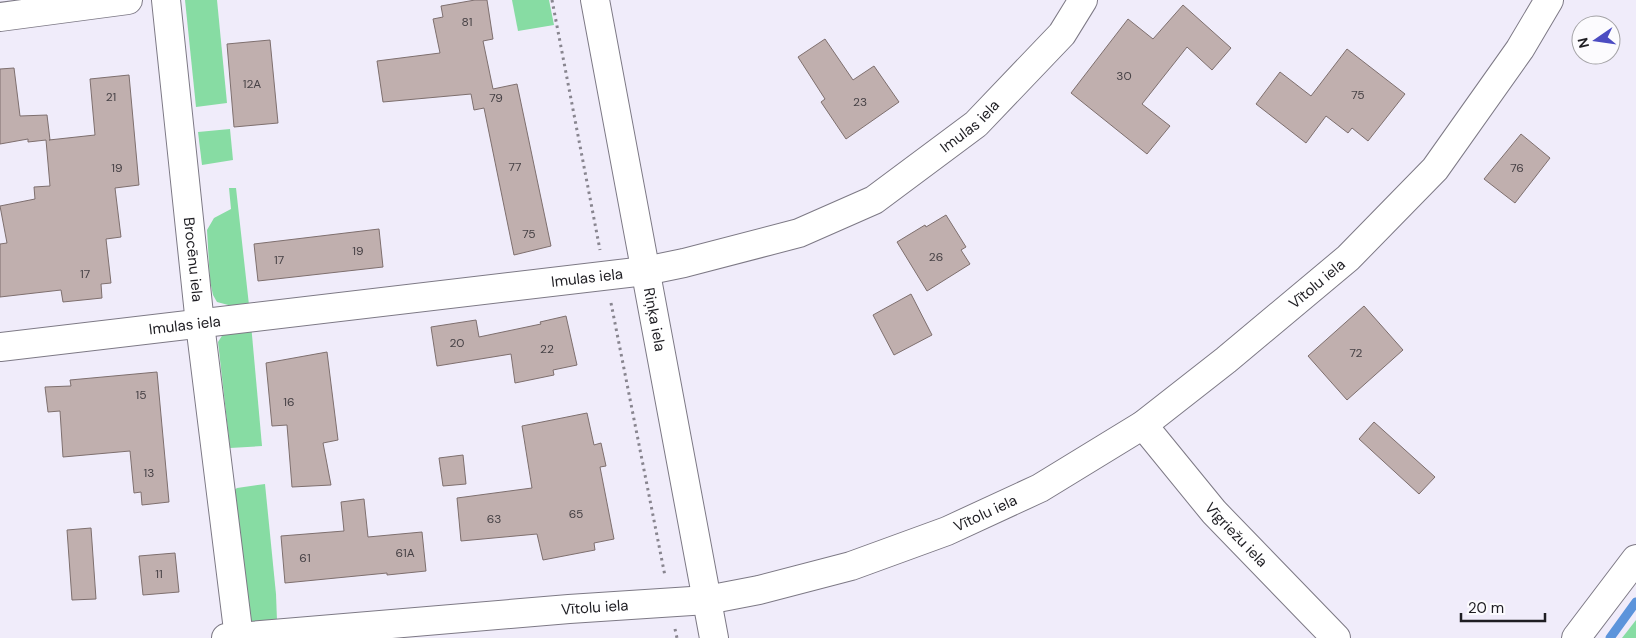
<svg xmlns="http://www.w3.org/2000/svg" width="1636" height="638" font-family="'DM Sans',sans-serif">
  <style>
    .green { fill: #87dca3 }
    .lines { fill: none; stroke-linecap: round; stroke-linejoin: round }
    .stream { stroke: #5c94db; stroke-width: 9 }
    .building { fill: #c0afae; stroke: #7e6f6e }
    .street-casing { stroke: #7d7985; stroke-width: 30 }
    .path { stroke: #88858f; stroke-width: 3; stroke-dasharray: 2.5 4; stroke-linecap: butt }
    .street { stroke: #fff; stroke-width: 28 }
    .labels { text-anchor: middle; stroke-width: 4; stroke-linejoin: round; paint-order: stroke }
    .number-label { font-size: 12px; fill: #474246 }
    .street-label { font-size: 15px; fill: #1f1e23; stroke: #fcfbfe }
  </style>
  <rect width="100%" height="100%" fill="#f0ecfa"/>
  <!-- green -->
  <g class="green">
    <polygon points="185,0 217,0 227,103 196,107"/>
    <polygon points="512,0 549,0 554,25 518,31"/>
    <polygon points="230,129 233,160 202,165 198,132"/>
    <polygon points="229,188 236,188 249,305 232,306 217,302 213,295 210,281 207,230 214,218 231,209"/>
    <polygon points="251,324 262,446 230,448 218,342 225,331"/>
    <polygon points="265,484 276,594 277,621 254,624 245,617 232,492 237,488"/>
    <polygon points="1636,620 1636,638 1622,638"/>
  </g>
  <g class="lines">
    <!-- stream -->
    <polyline class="stream" points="1610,638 1636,602"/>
  </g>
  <!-- building -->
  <g class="building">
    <polygon points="475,0 487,0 493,39 483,41 493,89 517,84 551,246 514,255 484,108 474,110 471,94 383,102 377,61 440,53 433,19 443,17 441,6"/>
    <polygon points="1183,5 1231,48 1212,70 1187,47 1142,104 1170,126 1147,154 1071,93 1128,19 1153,39"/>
    <polygon points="825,39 853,80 874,66 899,102 846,139 821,102 825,99 798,57"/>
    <polygon points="270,40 278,123 234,127 227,44"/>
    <polygon points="1347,49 1405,94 1368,141 1352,128 1348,133 1326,116 1306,143 1256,104 1280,72 1311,96"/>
    <polygon points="14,68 20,116 47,115 50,140 49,140 95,135 90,79 129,75 139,185 115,188 121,237 106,239 111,283 101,284 102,298 63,302 61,290 0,297 0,244 7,243 0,206 35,199 34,187 50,186 46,140 28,142 28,139 0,144 0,69"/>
    <polygon points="1521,134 1550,158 1515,203 1484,179"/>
    <polygon points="946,215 966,247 961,250 970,264 927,291 897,242 925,225 926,227"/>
    <polygon points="379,229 383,267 258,281 254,244"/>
    <polygon points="911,294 932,335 894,355 873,315"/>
    <polygon points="1364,306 1403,350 1347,400 1308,356"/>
    <polygon points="566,316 577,365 553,370 554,375 515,383 511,354 437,366 431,327 476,320 479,337 541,324 540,322"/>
    <polygon points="327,352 338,440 323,443 331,485 292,487 287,425 272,426 266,363"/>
    <polygon points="157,372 169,502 142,505 141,492 134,493 130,451 63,457 60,411 48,412 45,387 71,386 70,380"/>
    <polygon points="587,413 594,445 601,443 606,466 600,467 614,539 594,543 595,550 543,560 537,534 461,541 457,498 532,488 522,426"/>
    <polygon points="1374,422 1435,477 1419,494 1359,439"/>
    <polygon points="463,455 466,484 443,486 439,458"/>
    <polygon points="364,499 368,537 422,532 426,571 387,575 387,573 285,583 281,536 344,531 341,502"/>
    <polygon points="91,528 96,599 72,600 67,530"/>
    <polygon points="175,553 179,592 143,595 139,556"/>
  </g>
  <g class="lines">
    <defs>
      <g id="street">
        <path id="s1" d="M166,0L200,324L239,638"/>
        <path id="s2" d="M595,0L714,638"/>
        <polyline points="0,17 128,0"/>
        <path id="s3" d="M0,347L645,271L684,263L799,233L874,200L976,124L1062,34L1083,0"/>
        <path id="s4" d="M1143,425L1214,512L1336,638"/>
        <path id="s5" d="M226,638L569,609L707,600L759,590L851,566L947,531L1040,488L1143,425L1226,360L1348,258L1435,169L1520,49L1549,0"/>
        <polyline points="1576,638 1636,559"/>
      </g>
    </defs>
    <!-- street casing -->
    <use href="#street" class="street-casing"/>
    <!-- path -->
    <g class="path">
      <polyline points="552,0 600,250"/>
      <polyline points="611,303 665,576"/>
      <polyline points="675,629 677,638"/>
    </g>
    <!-- street -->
    <use href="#street" class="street"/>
  </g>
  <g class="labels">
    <!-- number labels -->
    <g class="number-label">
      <text x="467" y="26">81</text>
      <text x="1124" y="80">30</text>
      <text x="252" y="88">12A</text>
      <text x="1358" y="99">75</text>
      <text x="111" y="101">21</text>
      <text x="496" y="102">79</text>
      <text x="860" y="106">23</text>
      <text x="515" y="171">77</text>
      <text x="117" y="172">19</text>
      <text x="1517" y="172">76</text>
      <text x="529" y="238">75</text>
      <text x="358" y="255">19</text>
      <text x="936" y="261">26</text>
      <text x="279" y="264">17</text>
      <text x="85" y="278">17</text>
      <text x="457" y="347">20</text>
      <text x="547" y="353">22</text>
      <text x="1356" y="357">72</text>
      <text x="141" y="399">15</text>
      <text x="289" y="406">16</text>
      <text x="149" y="477">13</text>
      <text x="576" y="518">65</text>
      <text x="494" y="523">63</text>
      <text x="405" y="557">61A</text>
      <text x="305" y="562">61</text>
      <text x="159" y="578">11</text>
    </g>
    <!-- street labels -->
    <g class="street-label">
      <text dy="5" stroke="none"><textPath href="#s3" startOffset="1011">Imulas iela</textPath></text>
      <text dy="5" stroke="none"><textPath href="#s1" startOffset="261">Brocēnu iela</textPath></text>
      <text dy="5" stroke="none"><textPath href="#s3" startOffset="591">Imulas iela</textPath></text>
      <text dy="5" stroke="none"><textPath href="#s5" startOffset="1180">Vītolu iela</textPath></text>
      <text dy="5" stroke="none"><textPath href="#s2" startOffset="325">Riņķa iela</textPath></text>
      <text dy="5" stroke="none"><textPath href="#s3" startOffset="186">Imulas iela</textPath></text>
      <text dy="5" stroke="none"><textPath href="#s5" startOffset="775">Vītolu iela</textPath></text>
      <text dy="5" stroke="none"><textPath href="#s4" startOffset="144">Vīgriežu iela</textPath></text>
      <text dy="5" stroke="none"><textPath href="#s5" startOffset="370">Vītolu iela</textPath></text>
    </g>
  </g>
  <!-- north arrow -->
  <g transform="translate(1596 40) rotate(257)"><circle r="24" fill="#fcfbfe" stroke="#a4a3a6"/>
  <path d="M0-4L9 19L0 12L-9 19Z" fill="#4c4cc2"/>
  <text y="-8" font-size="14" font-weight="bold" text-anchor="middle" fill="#1f1e23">N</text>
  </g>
  <!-- scale -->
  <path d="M1461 613v8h84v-8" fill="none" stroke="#1f1e23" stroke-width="2.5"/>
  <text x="1468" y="613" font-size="15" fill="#1f1e23" stroke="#fcfbfe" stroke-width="4" paint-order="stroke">20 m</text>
</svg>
